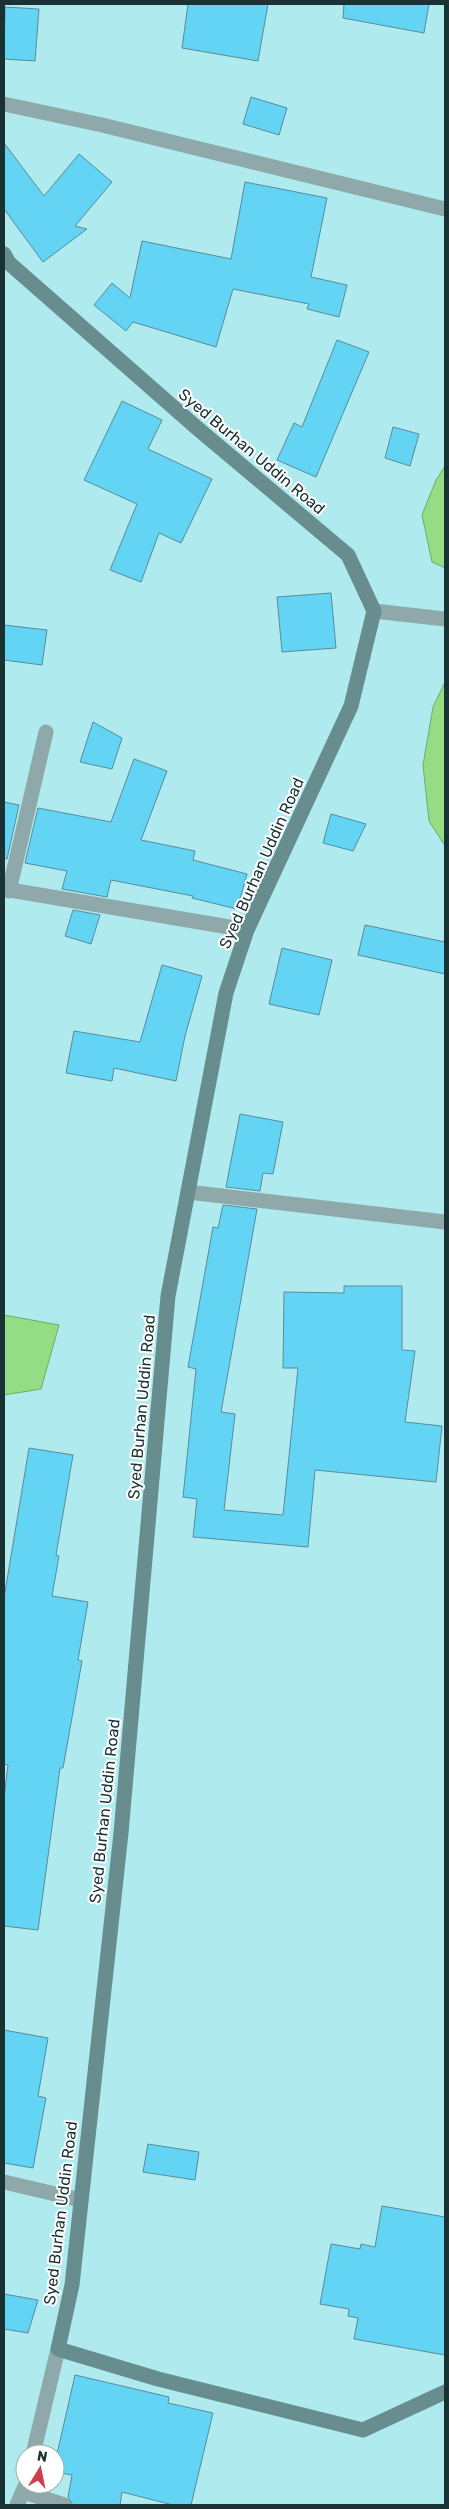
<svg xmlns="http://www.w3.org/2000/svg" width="449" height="2509" font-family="Rubik,sans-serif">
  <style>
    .water { fill: #95dd84; stroke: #70aa6c }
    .building { fill: #64d4f5; stroke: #578b9b }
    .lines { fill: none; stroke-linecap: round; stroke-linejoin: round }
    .street { stroke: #8fa8a9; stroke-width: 15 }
    .secondary { stroke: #688d8f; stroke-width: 15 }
    .labels { text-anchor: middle; stroke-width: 4; stroke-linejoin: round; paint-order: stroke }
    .street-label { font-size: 16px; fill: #1a3233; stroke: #fff }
  </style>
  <rect width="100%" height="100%" fill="#afebee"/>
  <!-- water -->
  <g class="water">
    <polygon points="445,466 445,568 432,562 422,515 436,480"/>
    <polygon points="445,682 445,846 429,821 423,765 433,707"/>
    <polygon points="4,1315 59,1325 41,1389 4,1395"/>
  </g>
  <!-- building -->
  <g class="building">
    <polygon points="188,4 268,4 258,61 182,48"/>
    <polygon points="344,4 429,4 424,33 343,18"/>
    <polygon points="5,7 39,9 35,61 4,59"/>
    <polygon points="251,97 287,108 279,135 243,124"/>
    <polygon points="4,143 44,196 79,154 112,182 75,226 87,229 43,262 4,209"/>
    <polygon points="245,182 327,198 311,277 347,285 339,317 307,309 309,304 233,289 216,347 133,322 126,331 94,305 112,283 130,298 142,241 231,259"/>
    <polygon points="337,340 369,352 316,477 277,460 294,423 302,427"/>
    <polygon points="122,401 162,420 148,449 212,479 181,543 159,533 141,582 110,570 137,504 84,480"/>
    <polygon points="393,427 419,434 410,466 385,458"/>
    <polygon points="331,593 336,648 282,652 277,597"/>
    <polygon points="4,625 47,630 42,665 4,660"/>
    <polygon points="93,722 122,738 112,769 80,762"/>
    <polygon points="134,759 167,771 141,840 195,851 193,860 247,874 237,909 192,898 193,896 111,880 107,897 62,889 67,871 25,863 38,808 111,822"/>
    <polygon points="4,802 19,805 7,859 4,858"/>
    <polygon points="331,814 366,824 353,851 323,843"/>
    <polygon points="73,910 100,915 91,944 65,936"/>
    <polygon points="365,925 445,942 445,974 358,955"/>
    <polygon points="282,948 332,960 319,1015 269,1004"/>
    <polygon points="162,965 202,976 185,1036 176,1081 114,1068 112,1081 66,1073 74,1031 140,1042"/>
    <polygon points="240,1114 283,1122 273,1174 263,1173 260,1191 226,1187"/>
    <polygon points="223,1205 257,1209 221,1412 235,1414 224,1510 283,1515 298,1368 283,1368 284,1292 344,1293 344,1286 402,1286 402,1350 415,1351 405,1422 442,1426 436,1482 315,1470 308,1547 193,1537 197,1499 183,1497 196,1369 188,1367 213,1227 218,1228"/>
    <polygon points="29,1448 73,1455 56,1555 59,1556 52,1596 88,1602 78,1660 82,1661 63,1768 60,1768 38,1930 4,1926 4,1797 8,1765 4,1764 4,1598"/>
    <polygon points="4,2030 48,2038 38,2096 46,2098 33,2168 4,2163"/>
    <polygon points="148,2144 199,2152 195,2180 143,2172"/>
    <polygon points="382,2206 445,2217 445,2355 354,2339 358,2318 348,2316 349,2309 320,2304 331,2244 360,2249 361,2244 375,2247"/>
    <polygon points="4,2294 38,2300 28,2333 4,2329"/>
    <polygon points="75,2375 169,2397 168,2403 213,2413 191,2505 173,2505 122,2492 120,2505 73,2505 68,2497 72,2475 55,2472 55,2463"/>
  </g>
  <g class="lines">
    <!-- street -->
    <g class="street">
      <polyline points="4,104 102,125 445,209"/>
      <polyline points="374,611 445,619"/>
      <polyline points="4,889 247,930"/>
      <polyline points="9,891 46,732"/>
      <polyline points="188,1192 445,1222"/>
      <polyline points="4,2182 81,2200"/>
      <polyline points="33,2454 58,2349"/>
      <polyline points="24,2492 64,2505"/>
      <polyline points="17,2505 26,2484"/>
    </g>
    <!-- secondary -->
    <polyline class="secondary" points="4,254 9,263 197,428 348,555 374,611 351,706 247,930 226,993 168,1296 121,1833 72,2285 58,2349 158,2379 363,2430 445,2392"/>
  </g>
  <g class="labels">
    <!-- street labels -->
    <g class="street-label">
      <text transform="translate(252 451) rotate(40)" y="6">Syed Burhan Uddin Road</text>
      <text transform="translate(261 863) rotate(-66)" y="6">Syed Burhan Uddin Road</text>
      <text transform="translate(141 1407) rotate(-85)" y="6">Syed Burhan Uddin Road</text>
      <text transform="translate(104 1811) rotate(-84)" y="6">Syed Burhan Uddin Road</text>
      <text transform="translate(60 2213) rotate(-83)" y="6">Syed Burhan Uddin Road</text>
    </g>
  </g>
  <!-- border -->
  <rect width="449" height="2509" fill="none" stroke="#1a3233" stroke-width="10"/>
  <!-- north arrow -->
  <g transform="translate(40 2469) rotate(10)"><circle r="24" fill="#ffffff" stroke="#a3adad"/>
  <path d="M0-4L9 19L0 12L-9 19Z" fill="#ce3e4b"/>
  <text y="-8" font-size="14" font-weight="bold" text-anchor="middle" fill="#1a3233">N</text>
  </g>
</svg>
